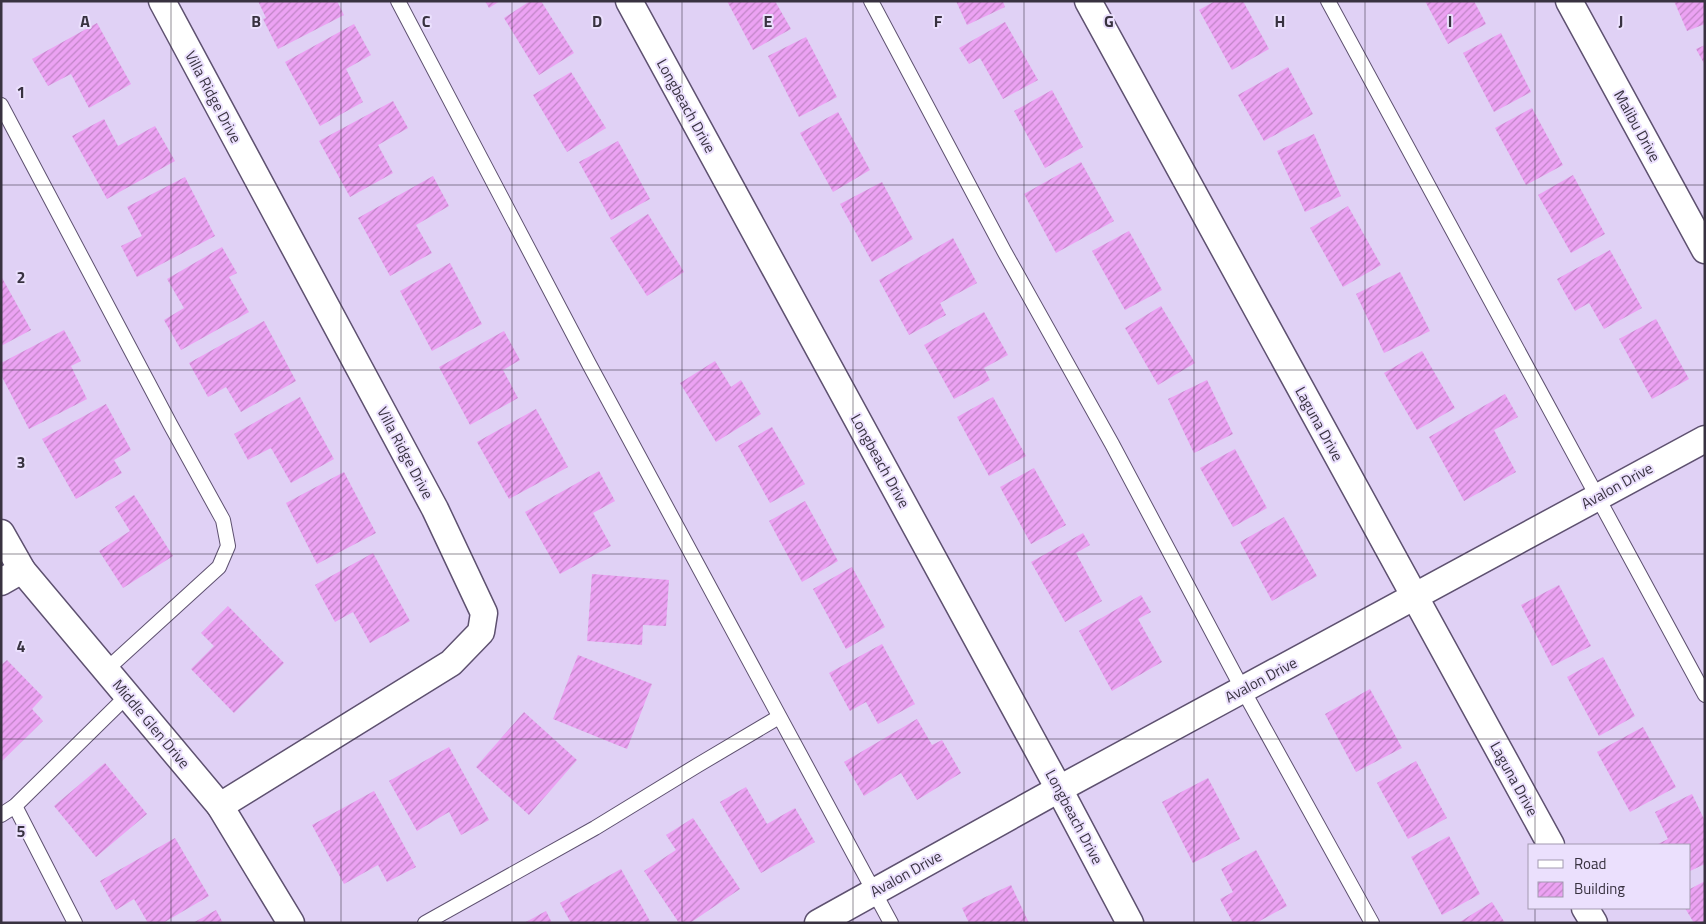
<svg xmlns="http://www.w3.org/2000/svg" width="1706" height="924" font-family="'Titillium Web',sans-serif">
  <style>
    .building { fill: url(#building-hatch) }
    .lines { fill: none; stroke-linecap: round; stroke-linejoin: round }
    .service-casing { stroke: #5e5170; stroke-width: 16 }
    .minor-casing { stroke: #5e5170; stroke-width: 29 }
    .service { stroke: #fff; stroke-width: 14 }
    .minor { stroke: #fff; stroke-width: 26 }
    .grid { fill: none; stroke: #383240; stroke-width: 1; stroke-opacity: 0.55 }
    .labels { text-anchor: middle; stroke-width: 4; stroke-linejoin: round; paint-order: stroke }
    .street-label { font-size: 15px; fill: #383240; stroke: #ebe0fd }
    .grid-label { font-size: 16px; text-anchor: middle; font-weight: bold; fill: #383240; stroke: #ebe0fd; stroke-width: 4; stroke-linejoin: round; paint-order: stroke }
  </style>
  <defs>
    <pattern id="building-hatch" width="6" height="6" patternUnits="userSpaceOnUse" patternTransform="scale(1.25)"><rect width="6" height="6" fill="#eca2f3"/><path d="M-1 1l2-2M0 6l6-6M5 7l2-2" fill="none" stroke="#c085c6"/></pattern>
  </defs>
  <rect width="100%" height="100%" fill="#e0d1f5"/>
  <!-- building -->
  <g class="building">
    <polygon points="258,1 337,1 344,15 278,49 263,19 266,18"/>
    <polygon points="485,1 500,1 489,8"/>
    <polygon points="530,1 541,1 574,53 539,75 504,18"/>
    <polygon points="727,1 775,1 791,29 753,50"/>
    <polygon points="956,1 1003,1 1005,7 967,25"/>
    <polygon points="1215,1 1243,1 1269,49 1232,70 1199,10"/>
    <polygon points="1425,1 1474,1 1486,24 1448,44"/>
    <polygon points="1674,1 1705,1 1705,24 1687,31"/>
    <polygon points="1005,22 1038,80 1003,99 980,58 969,64 959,48"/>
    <polygon points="97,23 131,84 89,108 71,74 48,86 32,59"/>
    <polygon points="354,24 371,55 346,69 363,102 320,126 285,62"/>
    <polygon points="1501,33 1531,92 1494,112 1463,53"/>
    <polygon points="806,37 837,97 799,117 768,56"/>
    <polygon points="1705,45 1705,65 1696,49"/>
    <polygon points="1288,67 1313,114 1264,141 1238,95"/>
    <polygon points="571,72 606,128 567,152 533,95"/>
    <polygon points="1052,90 1083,147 1045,168 1014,111"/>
    <polygon points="393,101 408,128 378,145 393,173 350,197 319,141"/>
    <polygon points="1532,108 1563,165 1526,185 1495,128"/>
    <polygon points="838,112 870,170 833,192 800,133"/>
    <polygon points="104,119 118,146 155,126 175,161 107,199 72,136"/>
    <polygon points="1314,134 1341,196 1305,212 1277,151"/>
    <polygon points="618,141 650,199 611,220 579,162"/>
    <polygon points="1081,162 1114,221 1056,253 1024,194"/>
    <polygon points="1573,175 1605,234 1571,253 1538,195"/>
    <polygon points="433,176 449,206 416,225 432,253 390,276 358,218"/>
    <polygon points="185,177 215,236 137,277 121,246 142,236 127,207"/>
    <polygon points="882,182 913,239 872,262 840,204"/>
    <polygon points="1348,206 1381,265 1343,287 1310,228"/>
    <polygon points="648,214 684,272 647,296 610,238"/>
    <polygon points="1129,231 1162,290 1125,310 1092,251"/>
    <polygon points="953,238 977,283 940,303 946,315 909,335 879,280"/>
    <polygon points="222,247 237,273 229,277 249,312 181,350 164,320 184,308 167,279"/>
    <polygon points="1610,250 1642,308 1604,329 1589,303 1575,311 1557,279"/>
    <polygon points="450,263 482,324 432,351 400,291"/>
    <polygon points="1400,272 1430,331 1384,353 1356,294"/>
    <polygon points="1,276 31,330 1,346"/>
    <polygon points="1161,306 1195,363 1158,385 1125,328"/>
    <polygon points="984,312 1008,355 984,368 990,380 954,399 924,345"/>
    <polygon points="1656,319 1689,379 1652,399 1619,339"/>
    <polygon points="264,321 296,381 241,412 226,387 208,397 189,363"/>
    <polygon points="64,330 81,361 71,366 87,399 29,429 1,375 1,363"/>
    <polygon points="504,331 520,360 503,370 518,398 470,425 439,367"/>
    <polygon points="1422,351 1455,408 1417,430 1384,373"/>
    <polygon points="715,361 731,387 741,380 761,414 716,442 680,383"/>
    <polygon points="1207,380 1233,434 1194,453 1168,399"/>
    <polygon points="1505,394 1518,417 1494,430 1516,472 1464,501 1429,437"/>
    <polygon points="300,397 334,459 291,483 271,448 248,460 234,434"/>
    <polygon points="993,397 1026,456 989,476 957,417"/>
    <polygon points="106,404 131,450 114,460 122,473 76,499 42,439"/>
    <polygon points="536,409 568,467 509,499 477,442"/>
    <polygon points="772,427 805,484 770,503 738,446"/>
    <polygon points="1235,449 1267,508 1233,527 1200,468"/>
    <polygon points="1034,468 1066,525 1031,544 1000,487"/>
    <polygon points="599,471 615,501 593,513 611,546 560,574 525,512"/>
    <polygon points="344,472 376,533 317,564 286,503"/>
    <polygon points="134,495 173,556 123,588 99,551 130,531 115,507"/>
    <polygon points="805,501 838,561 802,582 769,521"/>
    <polygon points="1284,517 1317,576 1272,601 1240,542"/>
    <polygon points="1083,533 1090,545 1076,553 1102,601 1065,622 1031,562"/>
    <polygon points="373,553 410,621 370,643 353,612 335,622 315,585"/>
    <polygon points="852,567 885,627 846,649 813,589"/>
    <polygon points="592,574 669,580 666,626 643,625 642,645 587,641"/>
    <polygon points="1559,585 1591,646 1552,666 1521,605"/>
    <polygon points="1141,595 1151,612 1138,619 1162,662 1112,691 1079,631"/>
    <polygon points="228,606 284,663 234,713 191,669 214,646 201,633"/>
    <polygon points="882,644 915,704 878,724 866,702 850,711 829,673"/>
    <polygon points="578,655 652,684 627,749 553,719"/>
    <polygon points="1603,657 1635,716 1599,736 1567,677"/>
    <polygon points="7,660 43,697 32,709 43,721 1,762 1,665"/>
    <polygon points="1370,689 1402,748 1356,772 1325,714"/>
    <polygon points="524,712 577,760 529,815 476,767"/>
    <polygon points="917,719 932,745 942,740 961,773 917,800 901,773 864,796 844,762"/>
    <polygon points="1643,727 1676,787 1630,812 1597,752"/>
    <polygon points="449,747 489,820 461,835 449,812 417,831 389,781"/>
    <polygon points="1416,761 1447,818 1408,839 1377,783"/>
    <polygon points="105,763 147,814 96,857 54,806"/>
    <polygon points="1208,778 1240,839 1193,863 1162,802"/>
    <polygon points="746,787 767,824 795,808 815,842 761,873 720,802"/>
    <polygon points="374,791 416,867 387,882 378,865 344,884 312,825"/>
    <polygon points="1692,794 1705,821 1705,864 1690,871 1690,845 1656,845 1668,839 1655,812"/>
    <polygon points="693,818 740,889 690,923 679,923 644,871 676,850 666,835"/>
    <polygon points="1449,836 1480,894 1442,915 1411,857"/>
    <polygon points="175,838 209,896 163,923 148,923 134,899 116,910 100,881"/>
    <polygon points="1256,850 1287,906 1256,923 1233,923 1220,899 1233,892 1221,869"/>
    <polygon points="621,869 651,923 571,923 560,903"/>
    <polygon points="1705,881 1705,923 1694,923 1685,908 1690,908 1690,889"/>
    <polygon points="1011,885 1029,923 969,923 962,908"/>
    <polygon points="1492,902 1505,923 1458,923"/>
    <polygon points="216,910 223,923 193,923"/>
    <polygon points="546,911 552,923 524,923"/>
  </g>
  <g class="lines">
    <defs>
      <g id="service">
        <polyline points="398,1 589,364 891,923"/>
        <polyline points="871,1 1004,251 1112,444 1243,690 1372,923"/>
        <polyline points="1328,1 1705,695"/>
        <polyline points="1,105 170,424 223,520 228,546 219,567 106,670"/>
        <polyline points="15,806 75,923"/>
        <polyline points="1,815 15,806 127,696"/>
        <polyline points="425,923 595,828 698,765 779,717"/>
      </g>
      <g id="minor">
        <polyline points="162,1 435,509 484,613 481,632 451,663 220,806"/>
        <polyline points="629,1 1059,789 1130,923"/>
        <polyline points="1088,1 1551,845"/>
        <polyline points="1569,1 1705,250"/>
        <polyline points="1,533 22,570 220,806 291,923"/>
        <polyline points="1,582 22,570"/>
        <polyline points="1585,908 1594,923"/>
        <polyline points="818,923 1059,789 1705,439"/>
      </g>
    </defs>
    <!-- service casing -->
    <use href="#service" class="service-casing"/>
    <!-- minor casing -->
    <use href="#minor" class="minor-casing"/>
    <!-- service -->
    <use href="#service" class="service"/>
    <!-- minor -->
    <use href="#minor" class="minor"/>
  </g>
  <!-- grid -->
  <path class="grid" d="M171,1V923M341,1V923M512,1V923M682,1V923M853,1V923M1024,1V923M1194,1V923M1365,1V923M1535,1V845M1,185H1705M1,370H1705M1,554H1705M1,739H1705M1535,908V923"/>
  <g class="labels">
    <!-- street labels -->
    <g class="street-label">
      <text transform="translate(213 97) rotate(62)" y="5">Villa Ridge Drive</text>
      <text transform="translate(686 106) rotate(61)" y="5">Longbeach Drive</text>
      <text transform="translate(1637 126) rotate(61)" y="5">Malibu Drive</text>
      <text transform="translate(1319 424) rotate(61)" y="5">Laguna Drive</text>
      <text transform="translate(405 453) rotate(62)" y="5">Villa Ridge Drive</text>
      <text transform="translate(880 461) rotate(61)" y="5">Longbeach Drive</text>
      <text transform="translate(1617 486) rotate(-29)" y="5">Avalon Drive</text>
      <text transform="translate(1261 680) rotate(-28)" y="5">Avalon Drive</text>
      <text transform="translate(151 724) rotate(50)" y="5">Middle Glen Drive</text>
      <text transform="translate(1514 779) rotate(61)" y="5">Laguna Drive</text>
      <text transform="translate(1074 817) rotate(62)" y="5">Longbeach Drive</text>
      <text transform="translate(906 874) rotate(-29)" y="5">Avalon Drive</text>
    </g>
  </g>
  <g class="grid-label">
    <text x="85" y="27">A</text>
    <text x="256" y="27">B</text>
    <text x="426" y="27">C</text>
    <text x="597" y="27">D</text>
    <text x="768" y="27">E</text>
    <text x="938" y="27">F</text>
    <text x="1109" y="27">G</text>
    <text x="1280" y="27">H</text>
    <text x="1450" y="27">I</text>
    <text x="1621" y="27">J</text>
    <text x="21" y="98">1</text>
    <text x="21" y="283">2</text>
    <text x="21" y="468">3</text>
    <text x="21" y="652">4</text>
    <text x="21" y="837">5</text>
  </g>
  <!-- border -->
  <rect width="1706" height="924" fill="none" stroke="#383240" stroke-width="5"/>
  <!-- legend -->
  <rect x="1528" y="844" width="162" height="65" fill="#ebe0fd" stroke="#a39ab1"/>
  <rect x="1538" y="860" width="25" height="8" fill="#ffffff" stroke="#a39ab1"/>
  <text x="1574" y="869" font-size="15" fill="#383240">Road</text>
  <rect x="1538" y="882" width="25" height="15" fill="url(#building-hatch)" stroke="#a39ab1"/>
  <text x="1574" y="894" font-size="15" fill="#383240">Building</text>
</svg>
